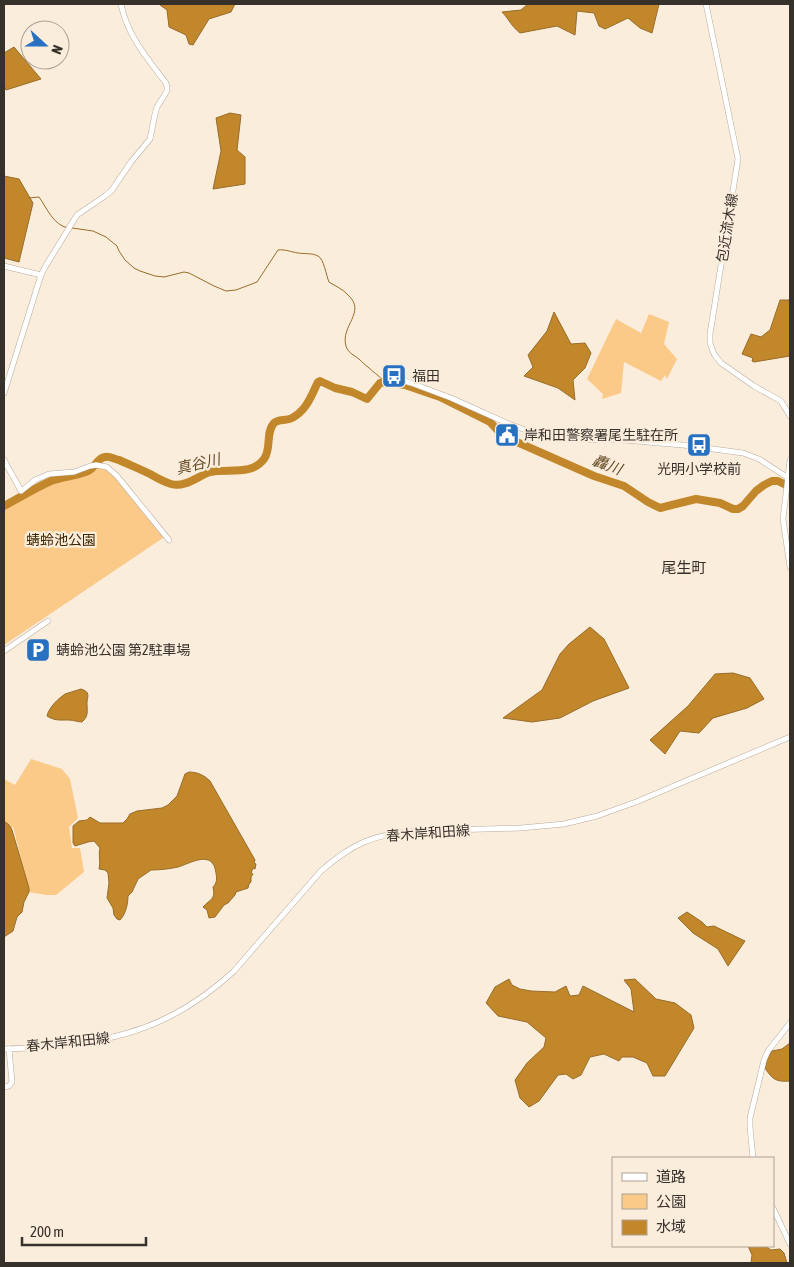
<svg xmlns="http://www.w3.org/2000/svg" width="794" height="1267" font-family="'Asap Condensed','Noto Sans JP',sans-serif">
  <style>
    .green { fill: #fbca89 }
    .water { fill: #c2872a; stroke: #986d2a }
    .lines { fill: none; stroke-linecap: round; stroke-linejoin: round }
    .stream { stroke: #986d2a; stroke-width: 1 }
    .river { stroke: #c2872a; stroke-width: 8 }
    .secondary-casing { stroke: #b8ab9b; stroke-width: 6 }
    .secondary { stroke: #fff; stroke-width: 5 }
    .labels { text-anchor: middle; stroke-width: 4.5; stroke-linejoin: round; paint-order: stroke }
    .street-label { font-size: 14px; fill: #37312b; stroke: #fbeddc }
    .poi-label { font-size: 14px; fill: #37312b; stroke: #fbeddc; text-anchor: start }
    .park-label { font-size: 14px; fill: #3d2500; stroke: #fbeddc }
    .water-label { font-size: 15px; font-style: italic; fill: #654b26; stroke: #fbeddc }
    .neighbourhood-label { font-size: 15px; fill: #37312b; stroke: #fbeddc }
  </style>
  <rect width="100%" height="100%" fill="#fbeddc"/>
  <!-- green -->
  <g class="green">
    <polygon points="649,314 669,322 664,344 677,359 667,379 665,375 661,381 624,362 621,393 602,399 603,394 587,379 616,319 641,333"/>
    <polygon points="95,467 99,467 110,472 164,536 163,538 4,645 4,507 51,483 86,474 90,472"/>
    <polygon points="31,759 62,769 70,779 78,818 69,827 72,848 80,848 84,872 56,895 46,895 29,892 13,826 12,830 4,833 4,779 15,785"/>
  </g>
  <!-- water -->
  <g class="water">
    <polygon points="160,4 235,4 231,12 209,19 193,45 189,44 186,35 169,27 167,10 160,5"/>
    <path d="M528,4H659L652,33L640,28L628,18L605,29L599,26L594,13L577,11L575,35L557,26L520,33C511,26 509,19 502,12L521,10Z"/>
    <polygon points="14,47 41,79 6,90 4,84 4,53"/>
    <polygon points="230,113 241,115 237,150 245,157 245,184 213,189 221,151 216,118"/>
    <polygon points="4,176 19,179 33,203 19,262 4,258"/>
    <polygon points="780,300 789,300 790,303 790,356 754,362 752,361 753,358 742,354 751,334 761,337 770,330"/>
    <polygon points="554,312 571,344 585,343 591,353 585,368 573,380 575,400 558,388 524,376 533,367 528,355 547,331"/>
    <polygon points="590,627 604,639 629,688 593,701 560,718 532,722 503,718 542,690 560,654 569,644"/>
    <polygon points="733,673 750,678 764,699 747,708 713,718 699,733 680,731 665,754 650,740 688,706 715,674"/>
    <path d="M81,689C90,692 88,695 87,702C87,711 89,716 82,722C78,722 73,720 69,720C60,720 55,721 47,716C49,707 58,699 65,694C70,692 76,691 81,689Z"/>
    <path d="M189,772C197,772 204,775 210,781L255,860L254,863L256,864L255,869L253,868L251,873L253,874L251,877V882L249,884L248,888L236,892L235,895L228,903L224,905L215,917L209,918L207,910L203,907C210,899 216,900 213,887C217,883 217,879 216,873C213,849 191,863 178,867C170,869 159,870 151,870L138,879L132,892L128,896C128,903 126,914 120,920L117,919L114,915L113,908L107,898L109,883L108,873L105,870L99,869C101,861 98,855 100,848L94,841L88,842L75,846L73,843V826L79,821L87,820L90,817L100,823H123L127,819L130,814L137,811L162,808L168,805L177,796L185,774Z"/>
    <polygon points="4,821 9,825 12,830 29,888 29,892 24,902 22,912 17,917 13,931 4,937"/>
    <polygon points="687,912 702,922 707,927 714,926 745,941 728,966 718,949 693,933 678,918"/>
    <polygon points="509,979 512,985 520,989 531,991 555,992 566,986 570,996 579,995 583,986 634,1012 631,989 624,980 635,979 656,999 675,1003 691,1015 694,1028 665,1076 653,1076 647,1063 633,1057 622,1057 619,1061 604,1054 590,1057 581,1075 573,1079 566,1074 558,1075 539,1101 529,1107 520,1098 515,1080 527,1063 544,1047 546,1038 527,1022 498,1016 486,1003 495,987"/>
    <path d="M790,1043V1081C776,1082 773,1080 765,1068L767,1060L772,1051L782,1049Z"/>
    <polygon points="748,1246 765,1246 771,1250 780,1249 784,1253 787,1263 751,1263 752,1255"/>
  </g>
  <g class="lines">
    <!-- stream -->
    <g class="stream">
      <path d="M29,198L39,197C47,208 53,225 68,228"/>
      <path d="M72,228L93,231L106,237L117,246L119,251L125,260L134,268L140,271L155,276L164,277L184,272L189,273L214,286L226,291L236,290L257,282L278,250C285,249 291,252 298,253C304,254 313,253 318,256C324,259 326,275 329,282C335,286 343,289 348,295C367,312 340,326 346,346C348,353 354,355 359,359C362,362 365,365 368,367C373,372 378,375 383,380"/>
    </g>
    <!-- river -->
    <path class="river" d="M4,506C19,498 35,488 51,481C63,477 76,476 88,471C95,468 97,458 105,457C110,456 114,459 119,460C130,465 140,469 150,474C157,478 164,482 171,484C185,488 198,476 210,472C227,468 252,476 264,459C272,448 265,433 274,423C278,419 286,421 292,418C307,410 311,396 318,382L320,381L335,388L352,392L367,399L380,383L386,382L405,385L440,397L490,422L503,436L594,476L624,486L648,502L660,508L696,499L720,503L733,509H738L743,506L756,491L764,485L772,481H778L790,487"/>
    <defs>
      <g id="secondary">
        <polyline points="706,4 738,159 710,334 710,343 714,354 721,363 754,386 781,401 790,416"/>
        <polyline points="4,266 41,275"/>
        <polyline points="386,380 388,378 398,379 411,383 451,398 509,424 551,439 624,440 683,445 743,453 759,459 790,479"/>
        <path d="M4,393L41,275L45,267L77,215L105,196L112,190L131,162L150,139L155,114L157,107L167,91V87L166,83C147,58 127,35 121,4"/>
        <polyline points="4,460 21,491 35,480 49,474 74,472 90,466 96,465 107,467 117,476 169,540"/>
        <polyline points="790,460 783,519 790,567"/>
        <polyline points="4,651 48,621"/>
        <path d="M4,1049C97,1045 163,1037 234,971L321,871C353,843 374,834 417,831L521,828L564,824L597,816L636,802L790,737"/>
        <polyline points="4,1087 9,1086 12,1082 9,1049"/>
        <polyline points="753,1158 750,1127 750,1118 764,1060 768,1051 790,1023"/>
        <polyline points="773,1208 790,1244"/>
      </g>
    </defs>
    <!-- secondary casing -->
    <use href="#secondary" class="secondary-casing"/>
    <!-- secondary -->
    <use href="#secondary" class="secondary"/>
  </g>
  <!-- icons -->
  <defs>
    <symbol id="bus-square" viewBox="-11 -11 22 22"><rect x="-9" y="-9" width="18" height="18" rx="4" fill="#2871c1" stroke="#fbeddc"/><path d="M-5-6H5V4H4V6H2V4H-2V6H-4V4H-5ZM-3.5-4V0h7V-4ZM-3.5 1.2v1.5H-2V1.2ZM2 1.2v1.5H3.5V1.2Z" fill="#fff"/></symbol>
    <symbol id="civic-square" viewBox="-11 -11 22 22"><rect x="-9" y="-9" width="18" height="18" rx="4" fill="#2871c1" stroke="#fbeddc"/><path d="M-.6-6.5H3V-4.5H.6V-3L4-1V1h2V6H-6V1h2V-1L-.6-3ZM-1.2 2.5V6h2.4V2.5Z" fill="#fff"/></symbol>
    <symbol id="parking-square" viewBox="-11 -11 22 22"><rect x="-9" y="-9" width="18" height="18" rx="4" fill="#2871c1" stroke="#fbeddc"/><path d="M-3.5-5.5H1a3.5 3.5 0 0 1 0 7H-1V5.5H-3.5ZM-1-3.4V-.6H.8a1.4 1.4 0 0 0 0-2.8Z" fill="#fff"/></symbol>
  </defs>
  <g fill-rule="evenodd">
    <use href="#bus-square" x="380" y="362" width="28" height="28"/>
    <use href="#civic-square" x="493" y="421" width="28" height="28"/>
    <use href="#bus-square" x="685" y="431" width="28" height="28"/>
    <use href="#parking-square" x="24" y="636" width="28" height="28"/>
  </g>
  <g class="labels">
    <!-- street labels -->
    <g class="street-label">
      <text transform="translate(727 228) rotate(-81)" y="5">包近流木線</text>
      <text transform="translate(428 833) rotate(-4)" y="5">春木岸和田線</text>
      <text transform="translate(68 1042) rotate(-6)" y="5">春木岸和田線</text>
    </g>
    <!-- poi labels -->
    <g class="poi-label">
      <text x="412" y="381">福田</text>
      <text x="524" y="440">岸和田警察署尾生駐在所</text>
      <text x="699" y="474" text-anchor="middle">光明小学校前</text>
      <text x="56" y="655">蜻蛉池公園 第2駐車場</text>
    </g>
    <!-- park labels -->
    <g class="park-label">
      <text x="61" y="545">蜻蛉池公園</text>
    </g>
    <!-- water labels -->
    <g class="water-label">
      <text transform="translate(198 464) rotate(-13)" y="5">真谷川</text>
      <text transform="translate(607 465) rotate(20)" y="5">轟川</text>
    </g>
    <!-- neighbourhood labels -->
    <g class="neighbourhood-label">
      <text x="684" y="573">尾生町</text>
    </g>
  </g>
  <!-- border -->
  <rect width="794" height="1267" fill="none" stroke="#37312b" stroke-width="10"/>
  <!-- legend -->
  <rect x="612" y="1157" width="162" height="90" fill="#fbeddc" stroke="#ada295"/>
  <rect x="622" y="1173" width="25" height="8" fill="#ffffff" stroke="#ada295"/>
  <text x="656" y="1182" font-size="15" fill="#37312b">道路</text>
  <rect x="622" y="1194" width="25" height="15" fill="#fbca89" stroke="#ada295"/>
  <text x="656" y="1207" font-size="15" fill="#37312b">公園</text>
  <rect x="622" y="1220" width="25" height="15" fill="#c2872a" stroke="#ada295"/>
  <text x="656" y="1232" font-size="15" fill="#37312b">水域</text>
  <!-- north arrow -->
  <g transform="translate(45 45) rotate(111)"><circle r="24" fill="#fbeddc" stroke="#ada295"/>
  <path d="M0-4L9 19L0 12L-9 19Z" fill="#2871c1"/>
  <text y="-8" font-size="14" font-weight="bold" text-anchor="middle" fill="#37312b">N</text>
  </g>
  <!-- scale -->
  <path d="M22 1237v8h124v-8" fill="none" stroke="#37312b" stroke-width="2.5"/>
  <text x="30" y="1237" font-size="15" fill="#37312b" stroke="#fbeddc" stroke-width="4" paint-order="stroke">200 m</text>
</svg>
